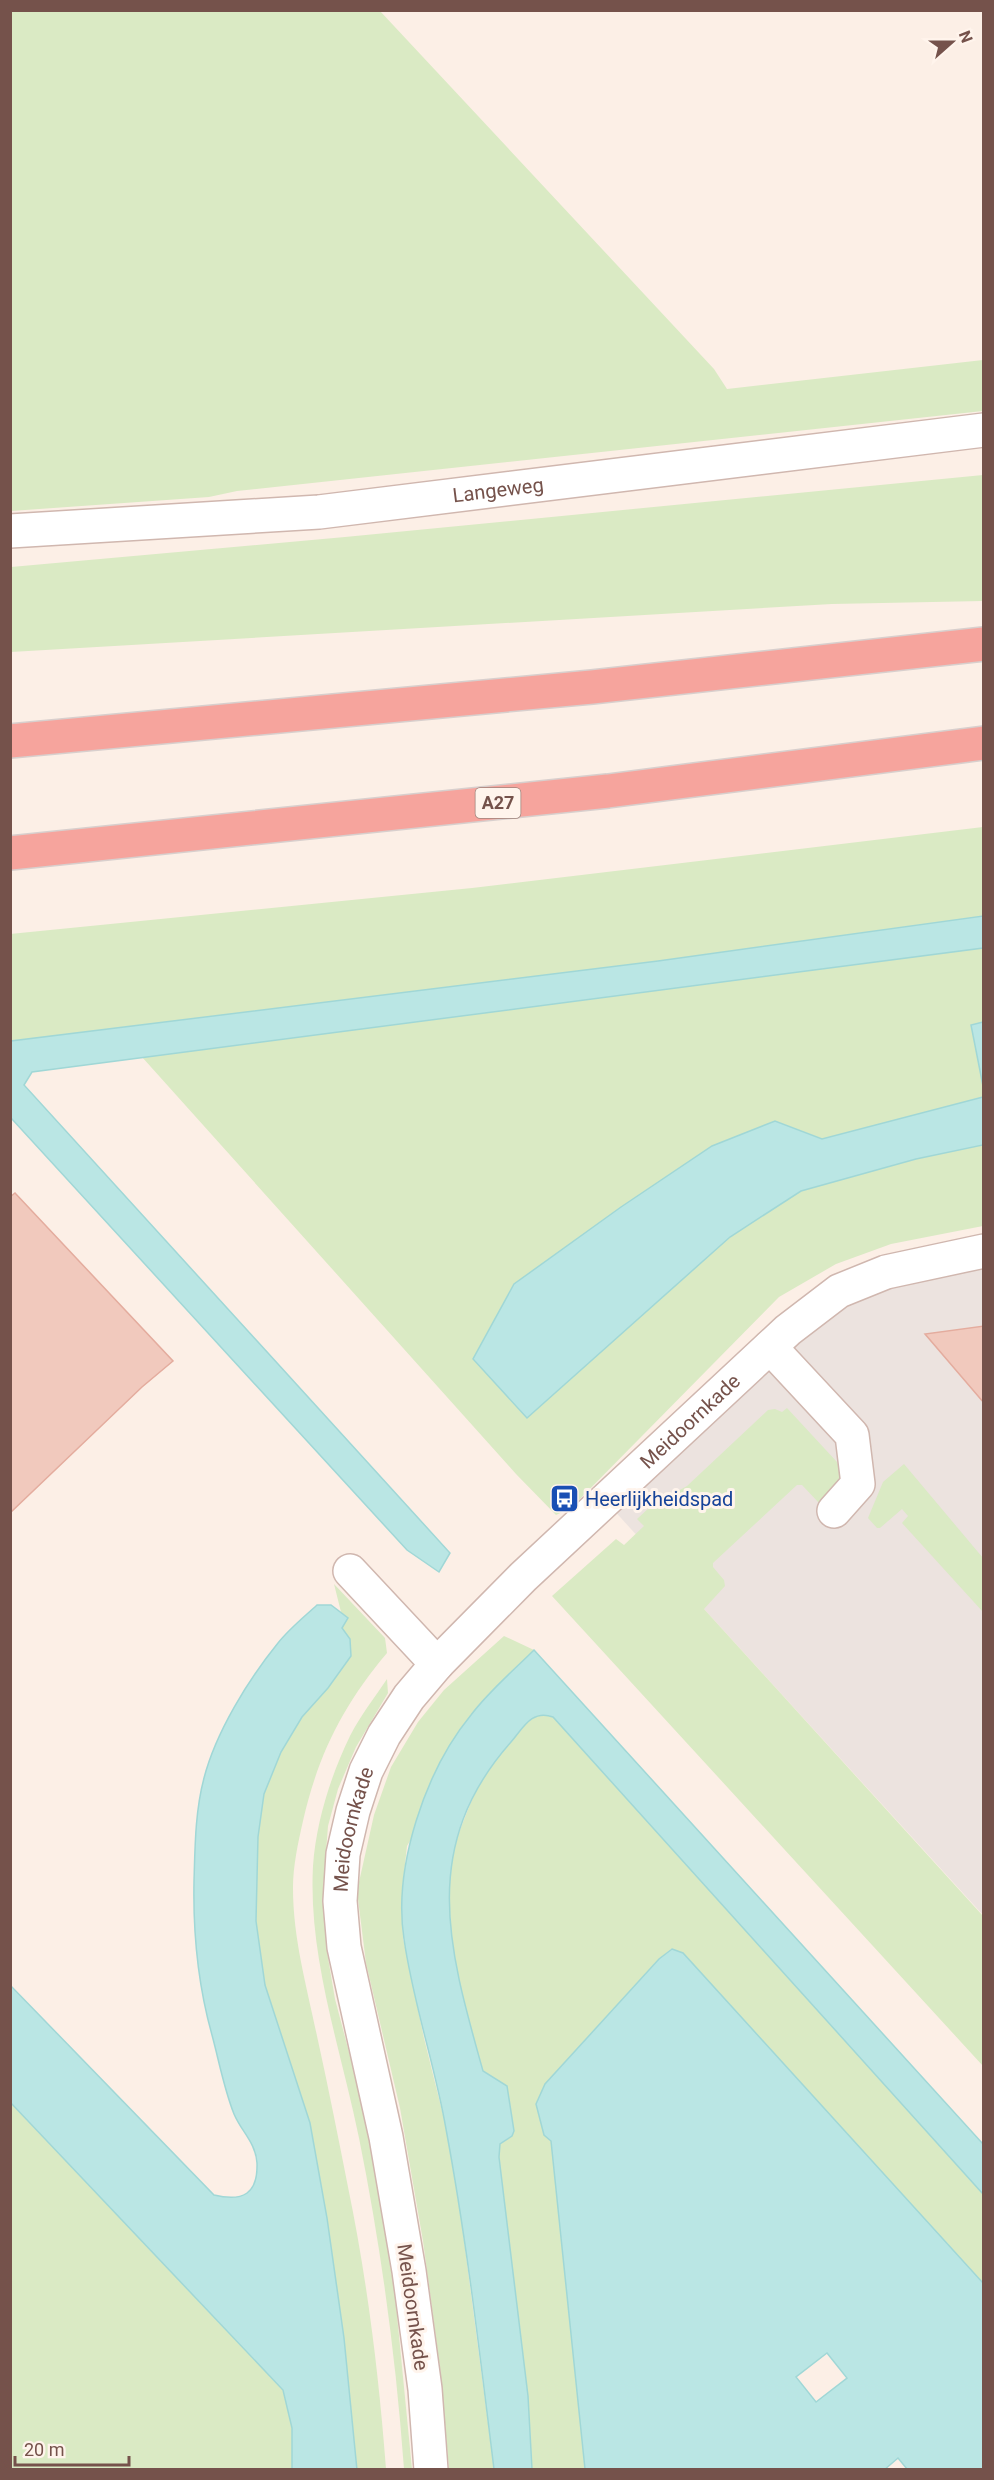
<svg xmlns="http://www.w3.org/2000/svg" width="994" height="2480" font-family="Roboto,sans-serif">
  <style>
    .industrial { fill: #ece3df }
    .green { fill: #daeac4 }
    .water { fill: #bae6e4; stroke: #a0d7d6; stroke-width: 1.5; fill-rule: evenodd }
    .building { fill: #f1c9bd; stroke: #e4ac9e; stroke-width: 1.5 }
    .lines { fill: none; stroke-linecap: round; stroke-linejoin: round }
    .minor-casing { stroke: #d0b7af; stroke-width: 36 }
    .highway-casing { stroke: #d8cfcd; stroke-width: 36 }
    .minor { stroke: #fff; stroke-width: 33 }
    .highway { stroke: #f6a49d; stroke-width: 33 }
    .labels { text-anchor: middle; stroke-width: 6; stroke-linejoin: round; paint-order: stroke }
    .shield { fill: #fff4ec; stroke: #9e837b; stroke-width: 1.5 }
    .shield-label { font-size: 18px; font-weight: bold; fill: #75524b }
    .street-label { font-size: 20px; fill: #75524b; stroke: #fff4ec }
    .transit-label { font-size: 20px; fill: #164399; stroke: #fff4ec; text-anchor: start }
  </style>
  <rect width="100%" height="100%" fill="#fcefe6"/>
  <!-- industrial -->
  <polygon class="industrial" points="983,1238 983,1915 610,1506 841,1298"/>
  <!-- green -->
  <g class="green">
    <polygon points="11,10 380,11 714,369 727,389 983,360 983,411 237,491 209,497 11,511"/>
    <polygon points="983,475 983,601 832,604 11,652 11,567 345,537"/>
    <polygon points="983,827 983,916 658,961 11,1041 10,934 472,888"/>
    <polygon points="983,948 983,1022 971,1025 983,1086 983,1097 822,1139 775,1121 730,1237 801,1191 916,1159 983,1145 983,1226 891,1244 836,1264 779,1297 571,1508 556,1515 516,1474 142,1057"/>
    <polygon points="787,1408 837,1462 843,1478 825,1503 819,1503 802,1485 797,1485 713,1563 713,1567 724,1580 725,1586 704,1609 983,1916 983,2066 552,1596 616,1539 624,1545 644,1526 637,1519 651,1506 687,1486 768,1410 775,1409 782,1412"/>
    <polygon points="904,1464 983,1558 983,1612 902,1523 908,1516 902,1509 880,1528 877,1528 868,1518 883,1482"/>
    <path d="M334,1584L385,1638L387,1653C343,1705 318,1755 303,1821C298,1843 293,1866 293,1888C293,1939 307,1987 317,2036C328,2086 338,2136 348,2187C367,2279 379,2375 386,2469H357L344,2338L327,2218L310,2123L265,1985L256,1921L258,1837L264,1794L281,1752L302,1717L328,1688L351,1656L350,1639L342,1628L348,1618L341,1612Z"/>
    <polygon points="504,1636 534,1650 511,1674 407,1846 402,1892 403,1938 424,2038 446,2127 462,2225 494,2469 449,2469 440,2368 423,2241 400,2108 366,1963 357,1891 374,1815 391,1767 418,1722 444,1690"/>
    <path d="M387,1679L388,1693L356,1747L338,1789L328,1826L323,1891L327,1952L335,1999L355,2075L374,2166L395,2295L412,2469H404C396,2358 381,2247 359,2138C341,2049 308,1958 313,1866C316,1822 331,1775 350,1736C360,1716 375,1697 387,1679Z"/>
    <path d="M543,1713L553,1717L983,2194V2283L683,1953L671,1949L659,1959L545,2084L536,2104L544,2135L551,2140L585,2469H532L528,2396L499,2157L500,2144L512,2136L514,2131L507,2087L483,2071C466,2010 446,1948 448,1883C449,1859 458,1834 467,1812C476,1789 487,1769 504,1750C516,1737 526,1719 543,1713Z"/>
    <polygon points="10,2102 283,2390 292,2428 292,2469 11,2469"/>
  </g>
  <!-- water -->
  <g class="water">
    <polygon points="983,916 983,948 32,1072 24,1085 450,1553 439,1572 407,1550 11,1118 11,1041 658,961"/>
    <polygon points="983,1022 984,1022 983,1086 971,1025"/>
    <polygon points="983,1097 983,1145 916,1159 801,1191 730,1237 527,1418 473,1359 514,1284 621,1207 712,1146 775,1121 822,1139"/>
    <path d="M317,1605H331L348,1618L342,1628L350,1639L351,1656L328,1688L302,1717L281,1752L264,1794L258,1837L256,1921L265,1985L310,2123L327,2218L344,2338L357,2470L292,2469V2428L283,2390L10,2102L11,1986L214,2195C243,2202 258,2194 257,2163C256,2143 241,2131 234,2114C224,2089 219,2061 212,2035C198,1985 193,1934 194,1882C195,1848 195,1812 204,1778C216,1732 248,1680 278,1643C289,1629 304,1617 317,1605Z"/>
    <path d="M534,1650L983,2144V2194L553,1717C532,1709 523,1728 511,1742C418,1847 449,1950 483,2071L507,2086L514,2131L512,2136L500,2144L499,2157L528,2396L532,2469H494C480,2356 467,2242 446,2129C435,2065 413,2003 404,1939C393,1867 425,1771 471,1715C489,1691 513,1671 534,1650Z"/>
    <path d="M672,1949L683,1953L983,2283V2469H907L898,2458L884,2470L585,2469L551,2141L544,2135L536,2104L545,2084L659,1959ZM827,2353L847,2378L816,2402L796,2377Z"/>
  </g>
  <!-- building -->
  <g class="building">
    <polygon points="15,1193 173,1361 142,1387 10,1513 10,1197"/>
    <polygon points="984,1326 984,1403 925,1334"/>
  </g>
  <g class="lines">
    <defs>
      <g id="minor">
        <path id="s1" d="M10,531L319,512L984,430"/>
        <polyline points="770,1347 852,1435 858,1484 834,1511"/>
        <polyline points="350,1571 437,1664"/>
        <path id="s2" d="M431,2470L425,2389L409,2271L386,2137L344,1947L340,1901L343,1854L353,1811L366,1771L384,1735L409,1697L437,1664L523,1577L788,1330L839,1291L886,1272L984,1251"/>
      </g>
      <g id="highway">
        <polyline points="10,741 592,687 984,644"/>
        <polyline points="10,853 608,791 984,743"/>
      </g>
    </defs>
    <!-- minor casing -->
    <use href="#minor" class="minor-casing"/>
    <!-- highway casing -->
    <use href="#highway" class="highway-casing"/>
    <!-- minor -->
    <use href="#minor" class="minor"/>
    <!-- highway -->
    <use href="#highway" class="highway"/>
  </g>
  <!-- icons -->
  <defs>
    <symbol id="bus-square" viewBox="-11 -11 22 22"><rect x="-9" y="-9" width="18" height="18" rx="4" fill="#1a4fb4" stroke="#fff4ec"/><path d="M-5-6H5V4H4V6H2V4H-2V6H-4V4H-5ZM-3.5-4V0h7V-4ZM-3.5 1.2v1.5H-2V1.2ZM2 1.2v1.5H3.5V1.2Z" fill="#fff"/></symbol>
  </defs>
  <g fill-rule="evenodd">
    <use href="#bus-square" x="548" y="1482" width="33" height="33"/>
  </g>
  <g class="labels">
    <!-- shield labels -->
    <rect class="shield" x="475.5" y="788" width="45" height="30" rx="4.5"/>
    <g class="shield-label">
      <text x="498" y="809">A27</text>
    </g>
    <!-- street labels -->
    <g class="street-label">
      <text dy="7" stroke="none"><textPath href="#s1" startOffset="490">Langeweg</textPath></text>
      <text dy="7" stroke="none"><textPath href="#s2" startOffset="1190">Meidoornkade</textPath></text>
      <text dy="7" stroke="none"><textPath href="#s2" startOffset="650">Meidoornkade</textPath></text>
      <text transform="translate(413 2307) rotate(82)" y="7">Meidoornkade</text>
    </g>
    <!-- transit labels -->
    <g class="transit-label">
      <text x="585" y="1506">Heerlijkheidspad</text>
    </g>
  </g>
  <!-- border -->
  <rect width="994" height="2480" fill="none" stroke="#75524b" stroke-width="24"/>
  <!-- north arrow -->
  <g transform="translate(952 42) rotate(69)" stroke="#fff4ec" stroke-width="4.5" paint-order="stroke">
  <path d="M0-4.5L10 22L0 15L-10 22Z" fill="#75524b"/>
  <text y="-9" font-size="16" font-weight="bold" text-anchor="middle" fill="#75524b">N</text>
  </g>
  <!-- scale -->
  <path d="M15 2456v9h114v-9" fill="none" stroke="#75524b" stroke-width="3"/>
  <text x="24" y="2456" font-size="18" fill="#75524b" stroke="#fff4ec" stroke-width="4.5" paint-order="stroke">20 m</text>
</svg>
